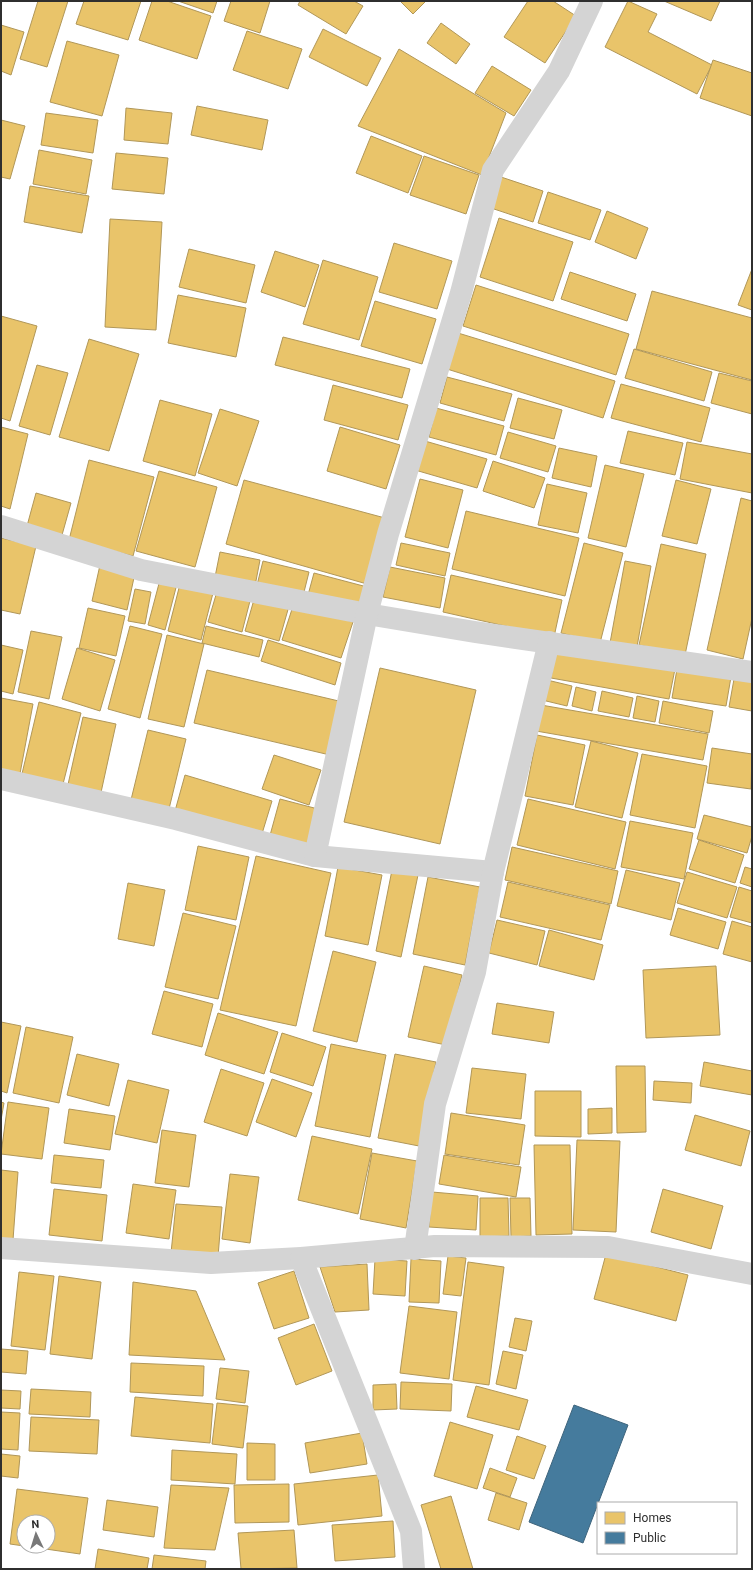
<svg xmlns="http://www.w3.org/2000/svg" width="753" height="1570" font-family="Roboto,sans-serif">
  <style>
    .homes { fill: #e9c46a; stroke: #b19758 }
    .public { fill: #457b9d; stroke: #3e647c }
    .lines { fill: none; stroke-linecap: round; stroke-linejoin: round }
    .minor { stroke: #d4d4d4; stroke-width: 22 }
  </style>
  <rect width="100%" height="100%" fill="#fff"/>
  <!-- homes -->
  <g class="homes">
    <polygon points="38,1 68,1 47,67 20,59"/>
    <polygon points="84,1 141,1 128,40 76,24"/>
    <polygon points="152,1 167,1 211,16 197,59 139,40"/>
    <polygon points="178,1 217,1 213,13"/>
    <polygon points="231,1 270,1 260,33 224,21"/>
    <polygon points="300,1 354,1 363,6 346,34 298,5"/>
    <polygon points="400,1 426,1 413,14"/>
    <polygon points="528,1 553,1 576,16 545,63 504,37"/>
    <polygon points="628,1 657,14 648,32 712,65 697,94 605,47"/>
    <polygon points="664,1 720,1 711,21"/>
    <polygon points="441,23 470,44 456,64 427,43"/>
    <polygon points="1,25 24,32 11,75 1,71"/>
    <polygon points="323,29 381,58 367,86 309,57"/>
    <polygon points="247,31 302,49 288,89 233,70"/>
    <polygon points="67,41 119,55 102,116 50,102"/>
    <polygon points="399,49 506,113 482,175 358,126"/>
    <polygon points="713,60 752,73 752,116 700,98"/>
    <polygon points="492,66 531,90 514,116 475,93"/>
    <polygon points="197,106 268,120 262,150 191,135"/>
    <polygon points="126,108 172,113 168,144 124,140"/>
    <polygon points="46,113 98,120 93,153 41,145"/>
    <polygon points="1,120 25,126 10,179 1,177"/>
    <polygon points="371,136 422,156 408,193 356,173"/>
    <polygon points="39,150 92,160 86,194 33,184"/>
    <polygon points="116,153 168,158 164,194 112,189"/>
    <polygon points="424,156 479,175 466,214 410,195"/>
    <polygon points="498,176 543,191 533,222 488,207"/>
    <polygon points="30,186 89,196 82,233 24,222"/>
    <polygon points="548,192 601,210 590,240 538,223"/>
    <polygon points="607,211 648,228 636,259 595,242"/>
    <polygon points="499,218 573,242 553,301 480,277"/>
    <polygon points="110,219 162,222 156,330 105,327"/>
    <polygon points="394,243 452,261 437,309 379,292"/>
    <polygon points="189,249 255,265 246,303 179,287"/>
    <polygon points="275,251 319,265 305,307 261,292"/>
    <polygon points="323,260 378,277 359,340 303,324"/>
    <polygon points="752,269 752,310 738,305"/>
    <polygon points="570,272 636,294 627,321 561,299"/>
    <polygon points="476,285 629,334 616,375 463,326"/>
    <polygon points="652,291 752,318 752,380 636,349"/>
    <polygon points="178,295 246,308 236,357 168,343"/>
    <polygon points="375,301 436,319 422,364 361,346"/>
    <polygon points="1,316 37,326 10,421 1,418"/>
    <polygon points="458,333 615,381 603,418 447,369"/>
    <polygon points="283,337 410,369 402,398 275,365"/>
    <polygon points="89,339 139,354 109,451 59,437"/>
    <polygon points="634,349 712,372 704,401 625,378"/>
    <polygon points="37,365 68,373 50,435 19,426"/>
    <polygon points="719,373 752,381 752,414 711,403"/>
    <polygon points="447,377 512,394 504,421 440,403"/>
    <polygon points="621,384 710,408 701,442 611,418"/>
    <polygon points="333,385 408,405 398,440 324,420"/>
    <polygon points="518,398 562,410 554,439 510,428"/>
    <polygon points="160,400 212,414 195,476 143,461"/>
    <polygon points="436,408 504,426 496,455 429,437"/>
    <polygon points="220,409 259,421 237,486 198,473"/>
    <polygon points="1,427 28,434 10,509 1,506"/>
    <polygon points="340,427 400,445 386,489 327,471"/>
    <polygon points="628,431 683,443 675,475 620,463"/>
    <polygon points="508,432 556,446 548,472 500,458"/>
    <polygon points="425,441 487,459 477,488 415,470"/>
    <polygon points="687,442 752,454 752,493 680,479"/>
    <polygon points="559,448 597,456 591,487 552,478"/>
    <polygon points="89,460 154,477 133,556 69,540"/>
    <polygon points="493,461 545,478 534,508 483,491"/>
    <polygon points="605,465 644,474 626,547 588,538"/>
    <polygon points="159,471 217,487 195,567 136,551"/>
    <polygon points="420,479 463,490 448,548 405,537"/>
    <polygon points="244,480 385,518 367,584 226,544"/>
    <polygon points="676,480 711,489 697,544 662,536"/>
    <polygon points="547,484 587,493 578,533 538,525"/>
    <polygon points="36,493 71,503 62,535 27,526"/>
    <polygon points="741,498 752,501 752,618 743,659 707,650"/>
    <polygon points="466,511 579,538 565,596 452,569"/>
    <polygon points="1,538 36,546 20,614 1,610"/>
    <polygon points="401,543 450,553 445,576 396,565"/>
    <polygon points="584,543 623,553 600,643 561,633"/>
    <polygon points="661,544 706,554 685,655 639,645"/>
    <polygon points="220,552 260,560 255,586 215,577"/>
    <polygon points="263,561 309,572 303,596 257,585"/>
    <polygon points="625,561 651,566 637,647 610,643"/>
    <polygon points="100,565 135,573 127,610 92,601"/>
    <polygon points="390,567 445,578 440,608 383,597"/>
    <polygon points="314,573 371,588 365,610 308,595"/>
    <polygon points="451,575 562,600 554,637 443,612"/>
    <polygon points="161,576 178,580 165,630 148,625"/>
    <polygon points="180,584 213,593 201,640 168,631"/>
    <polygon points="218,588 251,597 242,632 208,622"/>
    <polygon points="135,589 151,592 145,624 128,621"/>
    <polygon points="255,596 289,606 279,641 245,631"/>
    <polygon points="294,603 353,622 341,658 282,640"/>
    <polygon points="88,608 125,616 116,656 79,648"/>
    <polygon points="130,626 162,634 140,718 108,709"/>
    <polygon points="206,626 263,640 259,657 202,643"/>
    <polygon points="31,631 62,637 49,699 18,692"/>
    <polygon points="167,635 204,644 184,727 148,719"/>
    <polygon points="268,640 341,663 335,685 261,661"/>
    <polygon points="1,645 23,650 13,694 1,691"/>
    <polygon points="77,648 115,660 100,711 62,699"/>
    <polygon points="556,649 675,669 669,699 551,678"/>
    <polygon points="380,668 476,690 440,844 344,822"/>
    <polygon points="677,669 731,677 726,706 672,698"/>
    <polygon points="207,670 343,702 330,755 194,723"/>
    <polygon points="734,679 752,682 752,711 729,707"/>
    <polygon points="547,680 572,686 567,706 542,700"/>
    <polygon points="576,687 596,692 592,711 572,706"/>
    <polygon points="602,691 633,698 629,717 598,711"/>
    <polygon points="637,696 659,701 655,722 633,718"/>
    <polygon points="1,698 33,704 19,779 1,775"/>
    <polygon points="663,701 713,711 709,733 659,723"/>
    <polygon points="39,702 81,713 62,788 21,778"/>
    <polygon points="541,705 708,734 703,760 536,731"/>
    <polygon points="83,717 116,724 100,797 67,789"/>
    <polygon points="148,730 186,739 168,813 130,804"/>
    <polygon points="537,735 585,745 573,805 525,796"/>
    <polygon points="591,741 638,753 622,818 575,807"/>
    <polygon points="712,748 752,754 751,789 707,783"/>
    <polygon points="642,754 707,766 695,828 630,815"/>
    <polygon points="274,755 321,770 309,805 262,789"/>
    <polygon points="185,775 272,801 261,837 175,811"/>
    <polygon points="280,799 318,809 308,849 269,839"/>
    <polygon points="528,799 626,822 615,869 517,845"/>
    <polygon points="704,815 752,827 752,836 747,853 697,839"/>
    <polygon points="630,821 693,833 684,879 621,867"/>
    <polygon points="699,840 744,855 735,883 689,869"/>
    <polygon points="198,846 249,857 236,920 185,910"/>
    <polygon points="512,847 618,871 611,904 505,880"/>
    <polygon points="256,856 331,873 296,1026 220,1010"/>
    <polygon points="338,867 382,875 368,945 325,936"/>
    <polygon points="745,867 752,869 752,887 740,883"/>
    <polygon points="392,870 418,875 401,957 376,951"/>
    <polygon points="626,870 680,883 671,920 617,906"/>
    <polygon points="687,872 737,887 727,918 677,903"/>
    <polygon points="428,877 480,887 465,965 413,954"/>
    <polygon points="508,882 610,905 601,940 500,917"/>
    <polygon points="128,883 165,890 154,946 118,939"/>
    <polygon points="739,887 752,891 752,923 730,917"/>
    <polygon points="678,908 726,922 718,949 670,935"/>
    <polygon points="183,913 236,926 218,999 165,987"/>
    <polygon points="497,920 545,931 537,965 489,953"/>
    <polygon points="732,921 752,927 752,962 723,954"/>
    <polygon points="549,930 603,945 594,980 539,966"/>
    <polygon points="333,951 376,962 357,1042 313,1031"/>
    <polygon points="424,966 462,975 446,1045 408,1037"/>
    <polygon points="716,966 720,1035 646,1038 643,970"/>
    <polygon points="164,991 213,1004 202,1047 152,1034"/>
    <polygon points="497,1003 554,1012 549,1043 492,1034"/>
    <polygon points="218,1013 278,1032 264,1074 205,1055"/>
    <polygon points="1,1022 21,1026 7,1093 1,1091"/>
    <polygon points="26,1027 73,1037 59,1103 13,1093"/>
    <polygon points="282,1033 326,1047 313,1086 270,1072"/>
    <polygon points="331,1044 386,1055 370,1137 315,1126"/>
    <polygon points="77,1054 119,1064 109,1106 67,1095"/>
    <polygon points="395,1054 436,1062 419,1146 378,1138"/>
    <polygon points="704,1062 752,1071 752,1095 700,1086"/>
    <polygon points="616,1066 645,1066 646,1132 617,1133"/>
    <polygon points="472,1068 526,1074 521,1119 466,1113"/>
    <polygon points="221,1069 264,1083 247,1136 204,1122"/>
    <polygon points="272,1079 312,1093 296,1137 256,1122"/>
    <polygon points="128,1080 169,1090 157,1143 115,1134"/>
    <polygon points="654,1081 692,1083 691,1103 653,1100"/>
    <polygon points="535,1091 581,1091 581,1137 535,1136"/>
    <polygon points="1,1102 4,1103 1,1120"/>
    <polygon points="8,1102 49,1108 42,1159 1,1154"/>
    <polygon points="612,1108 612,1133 588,1134 588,1109"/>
    <polygon points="69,1109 115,1116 110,1150 64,1143"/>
    <polygon points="451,1113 525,1125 519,1165 445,1154"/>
    <polygon points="695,1115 750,1131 741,1166 685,1150"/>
    <polygon points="162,1130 196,1135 189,1187 155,1183"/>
    <polygon points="312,1136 372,1149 358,1214 298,1200"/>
    <polygon points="577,1140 620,1141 616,1232 573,1230"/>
    <polygon points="534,1145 570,1145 572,1234 536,1235"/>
    <polygon points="372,1153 417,1161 406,1228 360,1219"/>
    <polygon points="54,1155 104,1160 101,1188 51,1183"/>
    <polygon points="444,1155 521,1167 516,1197 439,1184"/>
    <polygon points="1,1170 18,1172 13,1240 1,1239"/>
    <polygon points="230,1174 259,1177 250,1243 222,1239"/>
    <polygon points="133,1184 176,1190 169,1239 126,1233"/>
    <polygon points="54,1189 107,1195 102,1241 49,1235"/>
    <polygon points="663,1189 723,1206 711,1249 651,1232"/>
    <polygon points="432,1192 478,1196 476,1230 429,1227"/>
    <polygon points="480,1198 508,1198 509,1236 480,1237"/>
    <polygon points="510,1198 530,1198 531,1236 511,1237"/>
    <polygon points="176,1204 222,1207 218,1257 171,1253"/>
    <polygon points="606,1254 688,1275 676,1321 594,1299"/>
    <polygon points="448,1256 466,1258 461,1296 443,1294"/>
    <polygon points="375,1259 407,1261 405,1296 373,1294"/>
    <polygon points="411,1259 441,1261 439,1303 409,1302"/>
    <polygon points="468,1262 504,1267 489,1385 453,1380"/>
    <polygon points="367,1264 369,1310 335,1312 320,1267"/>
    <polygon points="294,1271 309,1318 274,1329 258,1283"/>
    <polygon points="19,1272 54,1276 45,1350 11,1346"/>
    <polygon points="59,1276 101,1282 92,1359 50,1354"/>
    <polygon points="133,1282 196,1291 225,1360 129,1355"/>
    <polygon points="409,1306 457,1312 449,1379 400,1373"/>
    <polygon points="515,1318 532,1321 526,1351 509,1347"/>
    <polygon points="314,1324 332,1371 296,1385 278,1338"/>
    <polygon points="1,1349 28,1351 26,1374 1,1372"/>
    <polygon points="503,1351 523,1355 516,1389 496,1384"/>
    <polygon points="131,1363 204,1366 203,1396 130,1392"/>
    <polygon points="220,1368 249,1371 245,1403 216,1399"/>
    <polygon points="401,1382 452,1384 451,1411 400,1409"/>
    <polygon points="396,1384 397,1409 373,1410 373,1385"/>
    <polygon points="476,1386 528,1400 519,1430 467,1417"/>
    <polygon points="31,1389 91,1392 90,1417 29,1414"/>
    <polygon points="1,1390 21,1391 20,1409 1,1408"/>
    <polygon points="135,1397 213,1404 210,1443 131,1436"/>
    <polygon points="217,1403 248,1406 243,1448 212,1444"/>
    <polygon points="1,1412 20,1413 18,1450 1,1449"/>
    <polygon points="31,1417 99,1420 97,1454 29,1451"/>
    <polygon points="450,1422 493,1435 477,1489 434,1476"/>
    <polygon points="362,1433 367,1464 310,1473 305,1443"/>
    <polygon points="517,1436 546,1446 534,1479 506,1470"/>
    <polygon points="247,1443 275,1444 275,1480 247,1480"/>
    <polygon points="172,1450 237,1454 235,1484 171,1480"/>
    <polygon points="1,1454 20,1456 18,1478 1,1476"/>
    <polygon points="490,1468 517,1478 510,1497 483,1488"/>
    <polygon points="378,1475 382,1516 298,1525 294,1484"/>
    <polygon points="289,1484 289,1522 235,1523 234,1485"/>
    <polygon points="171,1485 229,1488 215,1550 164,1548"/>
    <polygon points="17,1489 88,1498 80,1554 25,1546 48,1546 48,1522 24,1522 24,1546 10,1544"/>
    <polygon points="496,1493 527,1503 519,1530 488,1520"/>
    <polygon points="451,1496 473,1569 441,1569 421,1505"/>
    <polygon points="107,1500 158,1507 154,1537 103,1530"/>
    <polygon points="393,1521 395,1557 335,1561 332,1525"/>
    <polygon points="294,1530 297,1568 241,1569 238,1533"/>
    <polygon points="98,1549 149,1558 147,1569 95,1569"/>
    <polygon points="154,1555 206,1561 205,1569 152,1569"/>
  </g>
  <!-- public -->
  <polygon class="public" points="574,1405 628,1425 583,1543 529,1522"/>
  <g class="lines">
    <!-- minor -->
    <g class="minor">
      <polyline points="1,526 141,570 367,614 475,632 752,672"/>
      <polyline points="1,779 176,819 315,856 493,872"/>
      <polyline points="315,856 367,614 388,534 461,293 493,170 559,71 592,1"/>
      <polyline points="1,1248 211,1263 301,1258 435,1246 608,1247 752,1274"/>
      <polyline points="415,1249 435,1104 475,972 493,872 549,642"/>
      <polyline points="301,1258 411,1531 414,1569"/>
    </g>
  </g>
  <!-- border -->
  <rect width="753" height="1570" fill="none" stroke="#2f2f2f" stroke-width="4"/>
  <!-- legend -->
  <rect x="597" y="1502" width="140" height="52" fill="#ffffff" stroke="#acacac"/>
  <rect x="605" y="1512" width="20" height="12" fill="#e9c46a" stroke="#acacac"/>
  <text x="633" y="1522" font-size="12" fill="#2f2f2f">Homes</text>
  <rect x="605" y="1532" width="20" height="12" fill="#457b9d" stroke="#acacac"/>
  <text x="633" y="1542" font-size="12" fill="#2f2f2f">Public</text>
  <!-- north arrow -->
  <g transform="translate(36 1534) rotate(356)"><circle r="19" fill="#ffffff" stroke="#acacac"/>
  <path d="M0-3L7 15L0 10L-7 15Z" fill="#787878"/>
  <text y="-6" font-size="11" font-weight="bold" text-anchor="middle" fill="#2f2f2f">N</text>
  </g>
</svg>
